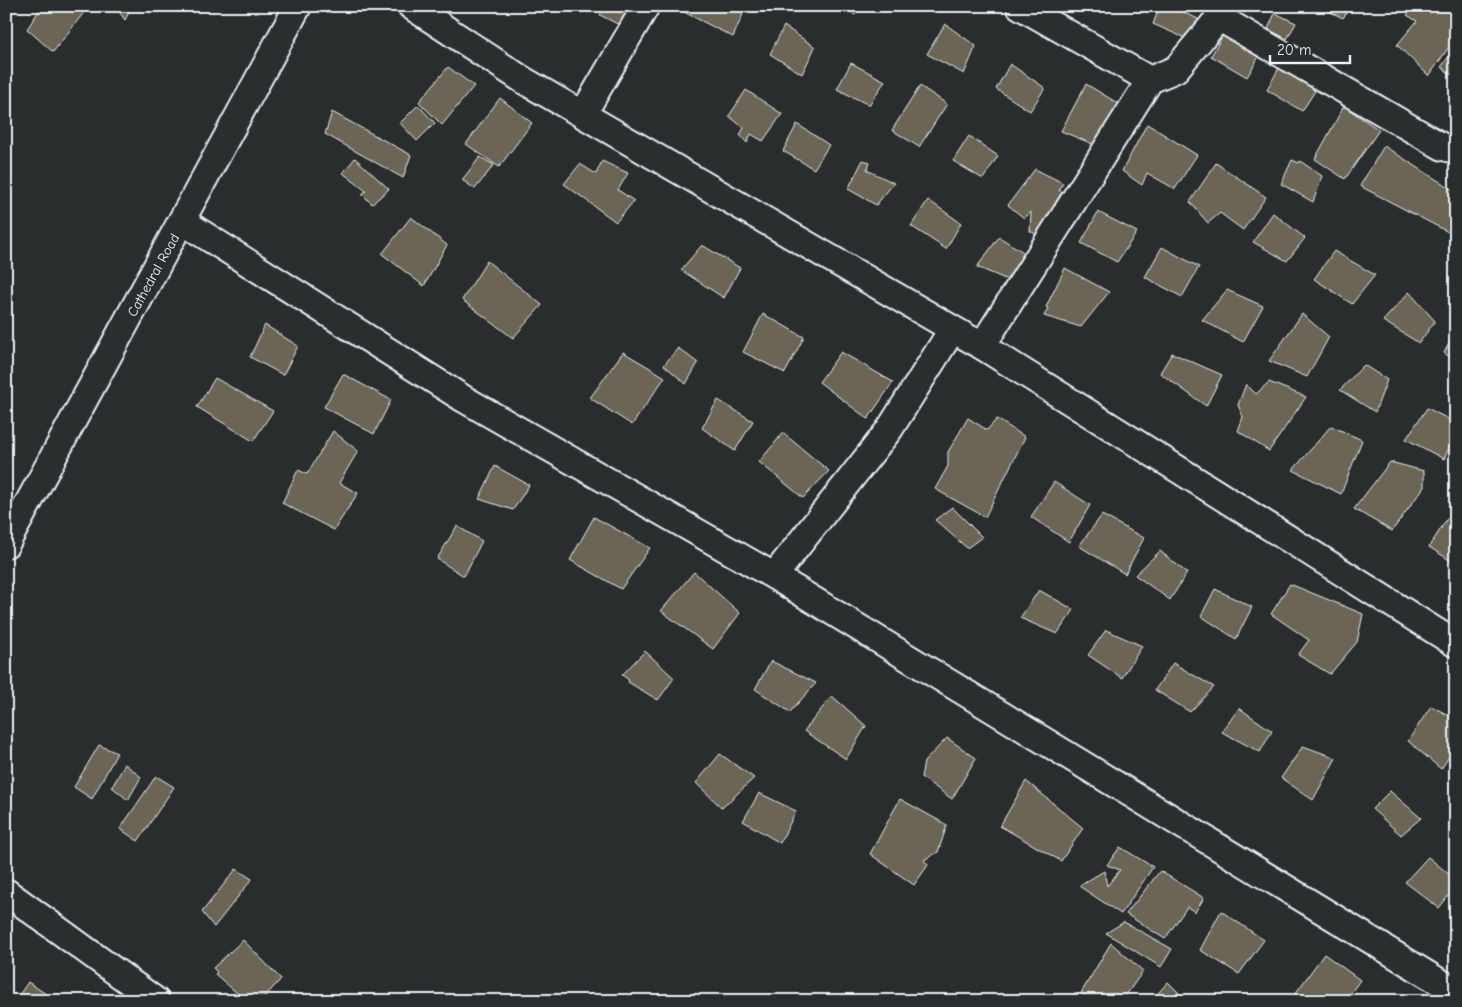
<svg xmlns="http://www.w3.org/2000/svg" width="1462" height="1007" font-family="'Comic Neue',sans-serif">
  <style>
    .building { fill: #6c6554; stroke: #e8f1f8 }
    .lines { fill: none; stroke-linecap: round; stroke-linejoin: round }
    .minor-casing { stroke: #e8f1f8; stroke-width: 30 }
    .minor { stroke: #2a2d2e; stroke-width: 26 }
    .labels { text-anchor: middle; stroke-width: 4; stroke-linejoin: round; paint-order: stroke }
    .street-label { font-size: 14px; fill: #e8f1f8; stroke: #2a2d2e }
  </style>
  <rect width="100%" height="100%" fill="#2a2d2e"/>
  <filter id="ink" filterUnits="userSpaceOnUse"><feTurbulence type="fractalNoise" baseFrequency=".02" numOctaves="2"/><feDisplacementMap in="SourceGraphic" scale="10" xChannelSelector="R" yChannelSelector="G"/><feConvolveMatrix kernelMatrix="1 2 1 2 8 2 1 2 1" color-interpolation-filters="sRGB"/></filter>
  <g filter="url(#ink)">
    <!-- building -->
    <g class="building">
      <polygon points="42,6 89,6 53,52 27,29"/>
      <polygon points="115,6 132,6 125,20"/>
      <polygon points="605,6 639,6 627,29 600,15"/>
      <polygon points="679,6 728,6 743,14 733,37 678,9"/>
      <polygon points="843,6 861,6 855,15"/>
      <polygon points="1160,6 1171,6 1204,22 1194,42 1153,24"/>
      <polygon points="1318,6 1351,6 1343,18"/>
      <polygon points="1406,6 1456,6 1456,42 1453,41 1429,76 1397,45 1417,21 1407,15 1411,11 1405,8"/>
      <polygon points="1275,13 1296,23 1287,39 1268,29"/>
      <polygon points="945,24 976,46 964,74 927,54"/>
      <polygon points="784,26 815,47 802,74 770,54"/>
      <polygon points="1223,35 1261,53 1247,77 1211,56"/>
      <polygon points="1456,47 1456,78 1441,67"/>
      <polygon points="851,63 885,81 869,105 837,89"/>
      <polygon points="1010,64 1045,88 1030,111 996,89"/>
      <polygon points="1280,66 1315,87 1313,90 1315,91 1302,111 1267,90"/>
      <polygon points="448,67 474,86 442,125 419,102"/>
      <polygon points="1086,84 1119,104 1095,145 1061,131"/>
      <polygon points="920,86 947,104 919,147 892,130"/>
      <polygon points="746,90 782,114 763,141 751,134 747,143 740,135 744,128 729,116"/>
      <polygon points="500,98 532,123 499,167 466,144"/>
      <polygon points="418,105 435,123 417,141 400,123"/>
      <polygon points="1344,106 1379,130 1345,179 1315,159"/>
      <polygon points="332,112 411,155 403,178 325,134"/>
      <polygon points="797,124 829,145 814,169 783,151"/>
      <polygon points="1147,124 1197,155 1175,189 1147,173 1142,185 1122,171"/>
      <polygon points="969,136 998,156 983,179 953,161"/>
      <polygon points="1384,146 1456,192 1456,227 1450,233 1360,186"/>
      <polygon points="480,157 494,165 475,189 462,180"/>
      <polygon points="355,158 389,189 372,204 362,194 366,191 343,173"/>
      <polygon points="863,160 870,162 867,170 894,183 876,205 848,189"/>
      <polygon points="1292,160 1299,163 1300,161 1322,176 1313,202 1281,184"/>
      <polygon points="602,161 628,173 618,190 634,201 616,222 564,184 580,164 596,174"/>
      <polygon points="1216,163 1266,197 1243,230 1220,213 1208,223 1190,202"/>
      <polygon points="1035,169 1063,183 1059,190 1073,198 1043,238 1030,231 1031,212 1024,218 1008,205"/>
      <polygon points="928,200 961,223 946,249 911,226"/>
      <polygon points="1098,212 1137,232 1117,262 1081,243"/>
      <polygon points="1273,213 1305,238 1287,261 1253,242"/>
      <polygon points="411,217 447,245 424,286 382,254"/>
      <polygon points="999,237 1028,255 1017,284 977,267"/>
      <polygon points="702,245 740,268 724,298 681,270"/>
      <polygon points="1162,247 1199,267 1182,297 1145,277"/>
      <polygon points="1334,251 1375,275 1352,304 1314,279"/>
      <polygon points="487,261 542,305 513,338 462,300"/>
      <polygon points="1065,268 1109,292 1081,327 1044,316 1048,308 1046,307"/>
      <polygon points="1227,290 1263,306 1243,342 1202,320"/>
      <polygon points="1409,292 1435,321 1419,343 1383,321"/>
      <polygon points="763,314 804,337 785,373 743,352"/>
      <polygon points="1302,314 1329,337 1307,377 1269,361"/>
      <polygon points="265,325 298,346 283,375 250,357"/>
      <polygon points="1456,330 1456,361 1444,353"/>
      <polygon points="678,348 698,363 686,384 664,365"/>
      <polygon points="623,352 665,377 632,425 590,398"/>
      <polygon points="841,352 893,382 868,419 819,382"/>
      <polygon points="1172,353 1222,375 1206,406 1160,373"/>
      <polygon points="1364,365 1387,380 1375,412 1340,390"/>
      <polygon points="343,374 391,400 374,434 324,407"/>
      <polygon points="215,378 273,411 253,441 197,407"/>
      <polygon points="1269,382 1306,397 1269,451 1238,431 1243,417 1238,405 1246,384 1256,394"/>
      <polygon points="718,400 753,421 735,451 702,428"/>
      <polygon points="1427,408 1456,423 1456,432 1444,459 1406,439"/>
      <polygon points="968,418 987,430 997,419 1025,437 985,517 935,489 948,466 948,452"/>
      <polygon points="1331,426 1362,440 1341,494 1293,470"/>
      <polygon points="333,431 358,451 339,483 358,493 334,530 282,503 298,470 307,474"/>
      <polygon points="783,433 829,471 803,498 759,462"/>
      <polygon points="1390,462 1424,471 1424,487 1392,531 1354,509"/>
      <polygon points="495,466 529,485 513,510 479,499"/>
      <polygon points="1054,482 1090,505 1069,542 1031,517"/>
      <polygon points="1456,505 1456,564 1429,547"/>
      <polygon points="952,507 982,537 967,548 935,520"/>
      <polygon points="1102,515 1144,538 1125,574 1079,546"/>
      <polygon points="594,517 650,548 621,589 570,560"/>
      <polygon points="457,526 482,541 464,576 437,559"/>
      <polygon points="1160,551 1187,573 1170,600 1135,575"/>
      <polygon points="694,572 740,613 713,649 661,611"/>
      <polygon points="1290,584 1363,614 1357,642 1330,674 1298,655 1309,640 1271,614"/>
      <polygon points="1215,589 1252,607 1236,639 1201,616"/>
      <polygon points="1039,590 1074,610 1057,634 1020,618"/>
      <polygon points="1106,630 1142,646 1122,678 1088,655"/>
      <polygon points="645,651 674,678 658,700 628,682 629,680 622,675"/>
      <polygon points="771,661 816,683 790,712 755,689"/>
      <polygon points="1173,663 1214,687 1190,712 1155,690"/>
      <polygon points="832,696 866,726 846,759 804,731"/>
      <polygon points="1431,706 1456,719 1456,746 1441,769 1408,741"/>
      <polygon points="1239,708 1272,731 1260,752 1222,732"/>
      <polygon points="947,738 976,758 952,799 921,777 924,762"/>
      <polygon points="99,745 117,753 92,799 74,787"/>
      <polygon points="1303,746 1336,758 1313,800 1281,778"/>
      <polygon points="720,754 754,778 722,808 696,783"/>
      <polygon points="125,764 141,777 128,800 112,787"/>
      <polygon points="156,776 174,787 138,841 120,829"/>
      <polygon points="1026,781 1083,828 1061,861 1000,826"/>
      <polygon points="1390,791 1421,818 1401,835 1372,809"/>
      <polygon points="759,793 796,811 780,843 743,821"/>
      <polygon points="900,799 947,825 938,852 924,860 928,865 914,885 870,854"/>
      <polygon points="1120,847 1153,867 1121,914 1079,886 1104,871 1107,886 1120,870 1107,865"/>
      <polygon points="1428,857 1456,880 1456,886 1439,908 1405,882"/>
      <polygon points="236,869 252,879 214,927 202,912"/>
      <polygon points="1160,871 1204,898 1195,912 1187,907 1165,939 1126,914"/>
      <polygon points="1221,911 1264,940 1239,974 1200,950"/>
      <polygon points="1124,922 1172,949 1161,967 1106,933"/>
      <polygon points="243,940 281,979 261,1001 246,1001 215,974 217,972 213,968"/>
      <polygon points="1111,943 1143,971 1122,1001 1091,1001 1081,993"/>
      <polygon points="1324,954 1360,980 1345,1001 1290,1001"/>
      <polygon points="28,982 52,998 50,1001 15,1001"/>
      <polygon points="1168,982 1187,1001 1151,1001"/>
    </g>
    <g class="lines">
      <defs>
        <g id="minor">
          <polyline points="411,6 523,80 982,346 1456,644"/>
          <polyline points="1020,6 1150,80"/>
          <polyline points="583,114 646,6"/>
          <polyline points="182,221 464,399 774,576 1456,992"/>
          <polyline points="982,346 1150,80 1176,69 1216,21 1223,20 1443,147 1456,150"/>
          <polyline points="6,544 298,6"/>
          <polyline points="774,576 889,430 952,330"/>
          <polyline points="6,892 156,1001"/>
        </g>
      </defs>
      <!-- minor casing -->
      <use href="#minor" class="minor-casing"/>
      <!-- minor -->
      <use href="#minor" class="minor"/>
    </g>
  </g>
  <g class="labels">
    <!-- street labels -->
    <g class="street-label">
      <text transform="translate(153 275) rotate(-61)" y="5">Cathedral Road</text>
    </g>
  </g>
  <!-- margin -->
  <rect width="1462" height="1007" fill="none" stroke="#2a2d2e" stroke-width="25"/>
  <rect x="12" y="12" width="1437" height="982" fill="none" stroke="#e8f1f8" stroke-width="2" filter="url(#ink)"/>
  <!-- scale -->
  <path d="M1270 55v8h80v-8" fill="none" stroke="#e8f1f8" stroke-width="2.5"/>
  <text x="1277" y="55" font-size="15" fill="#e8f1f8" stroke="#2a2d2e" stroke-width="4" paint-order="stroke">20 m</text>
</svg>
